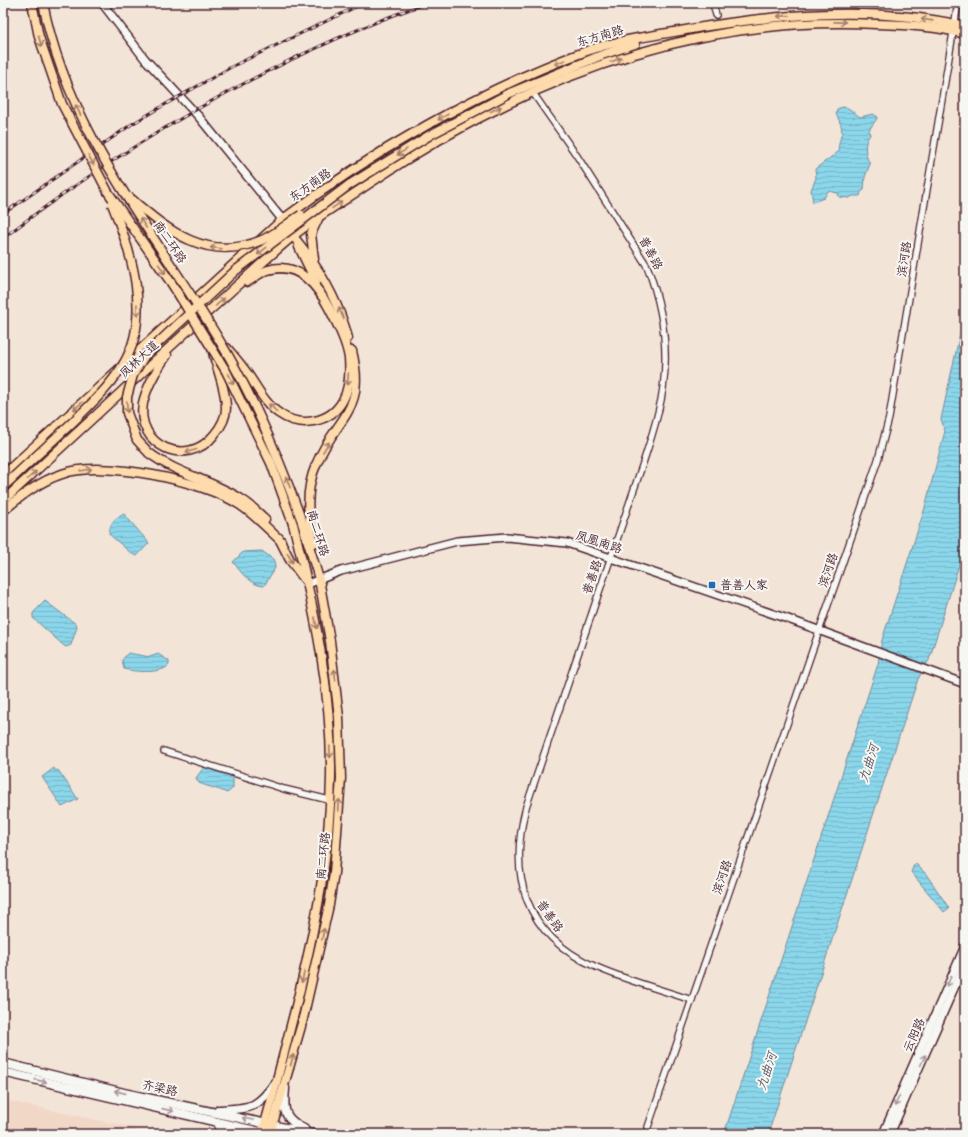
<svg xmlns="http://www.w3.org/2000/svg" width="968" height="1137" font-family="'Balsamiq Sans','LXGW WenKai TC',sans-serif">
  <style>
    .built { fill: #f1d7c6 }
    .water { fill: url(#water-rules); stroke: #708d9e }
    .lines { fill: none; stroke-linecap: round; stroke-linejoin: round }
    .minor-casing { stroke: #4a1f2b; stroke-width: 8 }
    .tertiary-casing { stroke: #4a1f2b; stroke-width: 10 }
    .secondary-casing { stroke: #4a1f2b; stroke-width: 11 }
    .primary-casing { stroke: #4a1f2b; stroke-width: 11 }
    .minor { stroke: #f6f6f2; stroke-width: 5.5 }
    .tertiary { stroke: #f6f6f2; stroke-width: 7 }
    .secondary { stroke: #f6f6f2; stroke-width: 8 }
    .primary { stroke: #fedbac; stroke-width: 8 }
    .rail-casing { stroke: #4a1f2b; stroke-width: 3 }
    .rail { stroke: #f6f6f2; stroke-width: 1.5; stroke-dasharray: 4.5; stroke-linecap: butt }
    .primary-bridge-casing { stroke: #4a1f2b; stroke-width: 11; stroke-linecap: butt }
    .primary-bridge { stroke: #fedbac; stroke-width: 8 }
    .oneway { stroke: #a47d6c }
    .oneway2 { stroke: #a99598 }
    .poi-dot { fill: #1f6fb2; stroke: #f6f6f2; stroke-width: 1.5 }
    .labels { text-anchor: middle; stroke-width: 4; stroke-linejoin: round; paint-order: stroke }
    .street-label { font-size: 12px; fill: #4a1f2b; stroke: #f6f6f2 }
    .poi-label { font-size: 12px; fill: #4a1f2b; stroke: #f6f6f2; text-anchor: start }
    .water-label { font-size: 13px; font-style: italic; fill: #5d5664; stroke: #f6f6f2 }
  </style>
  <defs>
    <pattern id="water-rules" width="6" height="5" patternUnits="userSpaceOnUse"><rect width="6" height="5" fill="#8ad6ea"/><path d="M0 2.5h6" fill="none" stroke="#79b7c9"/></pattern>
  </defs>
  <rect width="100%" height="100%" fill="#f3e4d8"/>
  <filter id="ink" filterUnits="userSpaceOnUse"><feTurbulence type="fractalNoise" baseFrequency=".025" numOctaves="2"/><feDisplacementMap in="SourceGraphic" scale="8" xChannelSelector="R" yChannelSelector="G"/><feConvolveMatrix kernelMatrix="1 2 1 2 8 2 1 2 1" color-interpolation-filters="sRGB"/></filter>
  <g filter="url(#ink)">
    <!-- built -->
    <polygon class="built" points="3,1100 134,1128 139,1134 3,1134"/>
    <!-- water -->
    <g class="water">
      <path d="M842,107L848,108L860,117L873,114L878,117L869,130L870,135C863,142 865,156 870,164L865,177L864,190L861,192L860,196H853L849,198L839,197L838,193L828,191L824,198L813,202L811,190L816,178L815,169L838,152C839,132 847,135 836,114L837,109Z"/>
      <polygon points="965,311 965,546 929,660 918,679 768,1134 724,1134 878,664 882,640 924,511 945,431 941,419"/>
      <path d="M124,514L149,543L137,556L132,554L109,534C110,523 114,518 124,514Z"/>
      <path d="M262,551L274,560L275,568L264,586C249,585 241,572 233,562L243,552Z"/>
      <polygon points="45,601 76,624 77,627 71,645 66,647 63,645 33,618 33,613"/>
      <path d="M128,653L150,657L158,654L169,661V665C162,674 134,672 124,669L122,660Z"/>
      <path d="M204,767L233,777V788L227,793C217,788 208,787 199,783L196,778Z"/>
      <polygon points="54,768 55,771 58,770 78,799 62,807 42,777"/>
      <polygon points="916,864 926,874 949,908 944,912 911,872 914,865"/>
    </g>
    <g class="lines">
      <defs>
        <g id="minor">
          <polyline points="713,3 716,15"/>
          <path d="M533,93L577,156L647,266C665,313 671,364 658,413C654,429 649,445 644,460L526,807C508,876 525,935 594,966C625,980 659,989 692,1000"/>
          <polyline points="164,751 284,789 329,800"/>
          <polyline points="648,1127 878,460 889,418 958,3"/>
        </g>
        <g id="tertiary">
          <polyline points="102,3 145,59 199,117 285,223"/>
          <polyline points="308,584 341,571 457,541 507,537 567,543 788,619 965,684"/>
          <polyline points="883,1134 965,946"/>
          <polyline points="890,1134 965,963"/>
        </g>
        <g id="secondary">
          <polyline points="3,1063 124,1093 313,1134"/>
          <polyline points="3,1072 269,1134"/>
          <path d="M285,1088C283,1110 283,1118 304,1129"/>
          <path d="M219,1110C251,1108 257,1109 276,1082"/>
          <polyline points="219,1127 239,1134"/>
        </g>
        <g id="primary">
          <polyline points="510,93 602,55 635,44"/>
          <path d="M293,236C318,266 338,299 348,338"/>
          <polyline points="299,247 316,282"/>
          <polyline points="314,259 311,234 318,219"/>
          <path d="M227,348C233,355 239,362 244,369C256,384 264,404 280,414C300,428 331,423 343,400C349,389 350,371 349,358C346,340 337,324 329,308C317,285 298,261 268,270C261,272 254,278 247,282"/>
          <path d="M167,355C157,369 147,386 143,403C135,446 187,469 214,435C220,428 226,418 226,408C226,389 217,370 213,352"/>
          <path d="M149,453C177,474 211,480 241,499C250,504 257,512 265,519"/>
          <path d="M3,475L282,220C370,153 480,90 584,52C614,41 648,36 680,31C774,14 871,5 965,26"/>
          <path d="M3,501C72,438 140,374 209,311C237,286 264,260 293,236C316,217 342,202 367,185C518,83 691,14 876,24C905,25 937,26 965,34"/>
          <path d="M3,511C21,496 40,481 62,474C102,459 205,481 240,505C255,515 268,529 281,541"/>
          <polyline points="279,538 290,560 305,580"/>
          <path d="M314,543C307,517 305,490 316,465C336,416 367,413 352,351"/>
          <path d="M262,1134C274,1093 284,1052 295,1010C314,933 330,857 331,777C332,691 314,607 293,524"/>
          <polyline points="270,1134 302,1023 329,905 334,873 341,778 339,717 330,641 319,579 301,519"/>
        </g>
      </defs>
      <!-- minor casing -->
      <use href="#minor" class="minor-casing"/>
      <!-- tertiary casing -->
      <use href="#tertiary" class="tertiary-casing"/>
      <!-- secondary casing -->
      <use href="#secondary" class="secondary-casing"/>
      <!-- primary casing -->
      <use href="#primary" class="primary-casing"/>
      <!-- minor -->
      <use href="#minor" class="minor"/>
      <!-- tertiary -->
      <use href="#tertiary" class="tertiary"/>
      <!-- secondary -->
      <use href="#secondary" class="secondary"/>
      <!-- primary -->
      <use href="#primary" class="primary"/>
      <defs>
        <g id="rail">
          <polyline points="3,214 132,124 166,104 233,66 364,3"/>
          <path d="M3,238C132,140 273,58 426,3"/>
        </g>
      </defs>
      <!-- rail casing -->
      <use href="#rail" class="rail-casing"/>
      <!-- rail -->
      <use href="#rail" class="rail"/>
      <defs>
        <g id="primary-bridge">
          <polyline points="32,3 39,37 62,104 108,192 172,284 226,371 271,463 293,524"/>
          <path d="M43,3C68,132 152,229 218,338C253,395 278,456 301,519"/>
          <path d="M129,197C169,232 208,263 262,240C276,234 288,223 301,215"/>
          <polyline points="149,453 137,440 127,413 127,397 133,375 145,355 235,271 349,185 430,135 510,93"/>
          <path d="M3,487C28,463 54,440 79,416C95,400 113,383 124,363C152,315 131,251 112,204"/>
        </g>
      </defs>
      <!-- primary-bridge casing -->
      <use href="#primary-bridge" class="primary-bridge-casing"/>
      <!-- primary-bridge -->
      <use href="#primary-bridge" class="primary-bridge"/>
    </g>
    <!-- one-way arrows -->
    <defs><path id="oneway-shaft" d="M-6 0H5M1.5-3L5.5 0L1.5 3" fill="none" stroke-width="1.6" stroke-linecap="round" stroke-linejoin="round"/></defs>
    <g class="oneway">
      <use href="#oneway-shaft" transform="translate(783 16) rotate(176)"/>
      <use href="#oneway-shaft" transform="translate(927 20) rotate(-172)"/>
      <use href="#oneway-shaft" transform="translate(840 22) rotate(1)"/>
      <use href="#oneway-shaft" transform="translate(40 41) rotate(73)"/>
      <use href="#oneway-shaft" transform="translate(616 60) rotate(-20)"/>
      <use href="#oneway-shaft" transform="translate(560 62) rotate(158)"/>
      <use href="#oneway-shaft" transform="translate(496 109) rotate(-24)"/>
      <use href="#oneway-shaft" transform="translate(78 110) rotate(-117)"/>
      <use href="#oneway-shaft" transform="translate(443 117) rotate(151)"/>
      <use href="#oneway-shaft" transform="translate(402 152) rotate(148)"/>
      <use href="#oneway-shaft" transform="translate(91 160) rotate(62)"/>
      <use href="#oneway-shaft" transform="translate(337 205) rotate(-34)"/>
      <use href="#oneway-shaft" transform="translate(143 223) rotate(-124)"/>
      <use href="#oneway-shaft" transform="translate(216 248) rotate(-173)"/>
      <use href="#oneway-shaft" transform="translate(262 251) rotate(142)"/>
      <use href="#oneway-shaft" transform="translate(162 269) rotate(55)"/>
      <use href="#oneway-shaft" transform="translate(220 302) rotate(-42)"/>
      <use href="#oneway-shaft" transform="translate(137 310) rotate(89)"/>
      <use href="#oneway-shaft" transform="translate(341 313) rotate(-115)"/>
      <use href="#oneway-shaft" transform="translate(231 379) rotate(62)"/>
      <use href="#oneway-shaft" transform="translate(348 379) rotate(94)"/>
      <use href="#oneway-shaft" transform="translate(78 406) rotate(138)"/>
      <use href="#oneway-shaft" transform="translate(127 407) rotate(88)"/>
      <use href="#oneway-shaft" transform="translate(273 408) rotate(-135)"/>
      <use href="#oneway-shaft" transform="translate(326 447) rotate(-58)"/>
      <use href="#oneway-shaft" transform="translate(191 451) rotate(165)"/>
      <use href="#oneway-shaft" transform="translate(86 470) rotate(-9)"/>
      <use href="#oneway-shaft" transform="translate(32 475) rotate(-43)"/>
      <use href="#oneway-shaft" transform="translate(288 482) rotate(-110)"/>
      <use href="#oneway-shaft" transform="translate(290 558) rotate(61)"/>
      <use href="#oneway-shaft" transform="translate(316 623) rotate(79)"/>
      <use href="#oneway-shaft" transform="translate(335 675) rotate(-97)"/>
      <use href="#oneway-shaft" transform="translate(330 752) rotate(88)"/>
      <use href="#oneway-shaft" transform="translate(339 805) rotate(-87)"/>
      <use href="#oneway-shaft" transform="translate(323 934) rotate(-79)"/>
      <use href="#oneway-shaft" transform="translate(303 977) rotate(104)"/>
      <use href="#oneway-shaft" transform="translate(292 1060) rotate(-75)"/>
    </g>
    <g class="oneway2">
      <use href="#oneway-shaft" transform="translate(949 981) rotate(114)"/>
      <use href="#oneway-shaft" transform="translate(923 1060) rotate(-66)"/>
      <use href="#oneway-shaft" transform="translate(41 1081) rotate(13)"/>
      <use href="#oneway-shaft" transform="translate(120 1092) rotate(-167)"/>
      <use href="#oneway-shaft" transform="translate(897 1101) rotate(114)"/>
      <use href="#oneway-shaft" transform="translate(168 1110) rotate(13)"/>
      <use href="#oneway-shaft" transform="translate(248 1119) rotate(-168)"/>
    </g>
  </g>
  <!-- markers -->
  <rect class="poi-dot" x="708" y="581" width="8" height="8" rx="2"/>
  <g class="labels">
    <!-- street labels -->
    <g class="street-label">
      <text transform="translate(600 36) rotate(-16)" y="4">东方南路</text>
      <text transform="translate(310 185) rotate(-35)" y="4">东方南路</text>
      <text transform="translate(170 242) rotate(56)" y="4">南二环路</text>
      <text transform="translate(651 253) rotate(62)" y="4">普善路</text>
      <text transform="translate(904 259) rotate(-81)" y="4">滨河路</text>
      <text transform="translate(139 359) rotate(-43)" y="4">凤林大道</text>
      <text transform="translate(318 533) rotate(73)" y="4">南二环路</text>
      <text transform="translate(599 542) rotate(18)" y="4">凤凰南路</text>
      <text transform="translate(828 570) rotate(-71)" y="4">滨河路</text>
      <text transform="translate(592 577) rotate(-71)" y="4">普善路</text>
      <text transform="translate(323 856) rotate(-84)" y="4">南二环路</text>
      <text transform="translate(722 877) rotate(-71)" y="4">滨河路</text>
      <text transform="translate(550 916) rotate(55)" y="4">普善路</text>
      <text transform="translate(914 1035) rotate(-66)" y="4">云阳路</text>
      <text transform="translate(160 1088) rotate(12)" y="4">齐梁路</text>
    </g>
    <!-- poi labels -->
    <g class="poi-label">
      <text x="720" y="589">普善人家</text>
    </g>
    <!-- water labels -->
    <g class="water-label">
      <text transform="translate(868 763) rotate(-72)" y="5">九曲河</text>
      <text transform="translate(766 1071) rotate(-72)" y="5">九曲河</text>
    </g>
  </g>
  <!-- margin -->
  <rect width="968" height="1137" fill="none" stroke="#f6f6f2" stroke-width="16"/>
  <rect x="8" y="8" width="952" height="1121" fill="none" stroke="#4a1f2b" stroke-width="1.5" filter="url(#ink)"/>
</svg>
